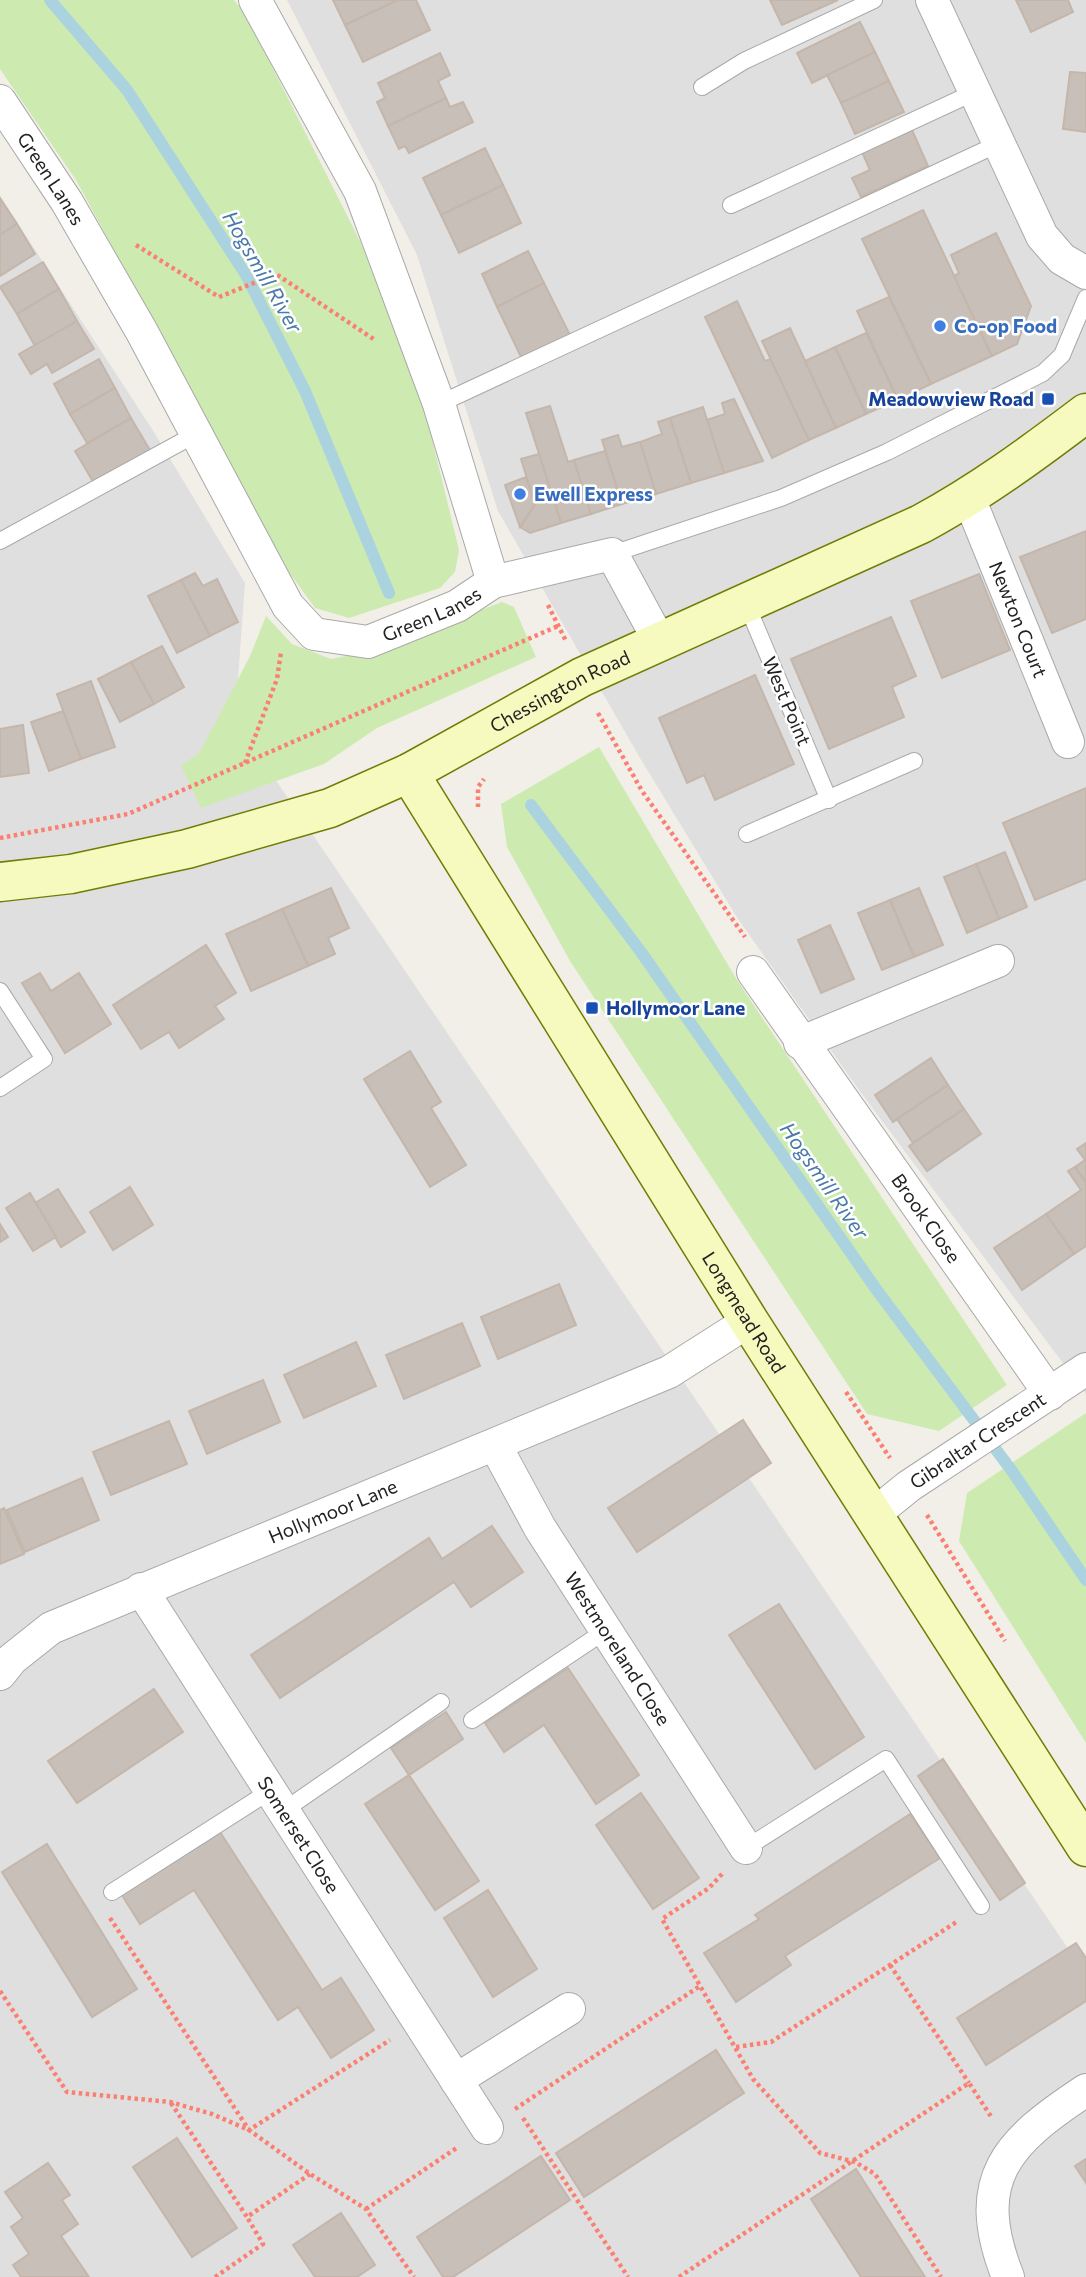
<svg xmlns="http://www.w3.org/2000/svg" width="1086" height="2277" font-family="Commissioner,sans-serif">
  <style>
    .residential { fill: #e0dfdf }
    .grass { fill: #cdebb0 }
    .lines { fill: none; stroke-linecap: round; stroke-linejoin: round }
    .stream { stroke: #aad3df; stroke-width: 12 }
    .building { fill: #c7bfb8; stroke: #c4b6ab; stroke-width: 2 }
    .lane-casing { stroke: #a9a9a9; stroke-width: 18 }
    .street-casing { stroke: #a9a9a9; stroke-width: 34 }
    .secondary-casing { stroke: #707d05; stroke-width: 41 }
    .path { stroke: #fa8072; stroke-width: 4.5; stroke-dasharray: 3.5 3.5; stroke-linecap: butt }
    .lane { stroke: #fff; stroke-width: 16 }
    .street { stroke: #fff; stroke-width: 32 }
    .secondary { stroke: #f7fabf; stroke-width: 38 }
    .shop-dot { fill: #3f7fe0; stroke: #fff; stroke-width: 2.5 }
    .transit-dot { fill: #1a4fb4; stroke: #fff; stroke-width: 2.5 }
    .labels { text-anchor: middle; stroke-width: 5; stroke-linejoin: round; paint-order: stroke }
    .street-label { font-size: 19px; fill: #222; stroke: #fff }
    .shop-label { font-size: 19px; font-weight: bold; fill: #366cbe; stroke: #fff; text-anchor: start }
    .transit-label { font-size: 19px; font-weight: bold; fill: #164399; stroke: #fff; text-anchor: end }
    .water-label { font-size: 21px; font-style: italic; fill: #4a7aab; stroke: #fff }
  </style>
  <rect width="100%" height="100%" fill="#f2efe9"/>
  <!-- residential -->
  <g class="residential">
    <polygon points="287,0 1086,0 1086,1394 859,1090 738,919 640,758 498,511 417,255"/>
    <polygon points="0,196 152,429 245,583 235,720 1086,1975 1086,2277 0,2277"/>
  </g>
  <!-- grass -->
  <g class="grass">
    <polygon points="0,0 234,0 246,15 361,243 425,410 459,550 455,572 440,588 349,618 315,608 286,568 76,180 0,69"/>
    <polygon points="502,602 514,607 536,657 377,728 324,764 201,808 181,766 200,752 250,656 266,616 292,644 331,659 380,649"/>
    <polygon points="599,747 737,980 1007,1385 939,1431 867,1414 570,961 507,847 501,804"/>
    <polygon points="1086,1413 1086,1743 959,1541 967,1493"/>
  </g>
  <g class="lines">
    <!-- stream -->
    <g class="stream">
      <polyline points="50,0 127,90 246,275 305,391 389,593"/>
      <polyline points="531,805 641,952 876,1289 1012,1471 1086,1580"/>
    </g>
  </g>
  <!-- building -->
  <g class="building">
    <polygon points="333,0 398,0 345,25"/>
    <polygon points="398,0 416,0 430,30 363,62 345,25"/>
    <polygon points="770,0 838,0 782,25"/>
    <polygon points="1016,0 1068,0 1073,12 1031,32"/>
    <polygon points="860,22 875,52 812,83 797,53"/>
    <polygon points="875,52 889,81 841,103 827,75"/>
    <polygon points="440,53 450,75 438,81 446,98 388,126 377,102 385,98 378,83"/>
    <polygon points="1070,72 1086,73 1086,132 1063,129"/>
    <polygon points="889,81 904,112 855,134 841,103"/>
    <polygon points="446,98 450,107 463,102 473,122 409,153 405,146 399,149 388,126"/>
    <polygon points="912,130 928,166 861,197 852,178 870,170 862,152"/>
    <polygon points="485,148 503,185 441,215 423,178"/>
    <polygon points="503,185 521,223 459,253 441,215"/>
    <polygon points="0,198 17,224 0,235"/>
    <polygon points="923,210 992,356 931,384 862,239"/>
    <polygon points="17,224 35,254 0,276 0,235"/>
    <polygon points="996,233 1031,306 1017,344 992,356 954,276 959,273 951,255"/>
    <polygon points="528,251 544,283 497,307 482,274"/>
    <polygon points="43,262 59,289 17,314 0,287"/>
    <polygon points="544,283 570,335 522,359 497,307"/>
    <polygon points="59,289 77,321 35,346 17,314"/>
    <polygon points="889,297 931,384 898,400 857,311"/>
    <polygon points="737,301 765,361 771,359 809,440 772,458 705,317"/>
    <polygon points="77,321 94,349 52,373 47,364 31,374 19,354"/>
    <polygon points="790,328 836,428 809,440 762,341"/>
    <polygon points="866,333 898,400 866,414 835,347"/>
    <polygon points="835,347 866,414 836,428 805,361"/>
    <polygon points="99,359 115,388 70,414 54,384"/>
    <polygon points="115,388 131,418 87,443 70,414"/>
    <polygon points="734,399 763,461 724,473 707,420 725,414 722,403"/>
    <polygon points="550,406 568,462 574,460 591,514 561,523 526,413"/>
    <polygon points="703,407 724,473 691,483 670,418"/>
    <polygon points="131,418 151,452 95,485 75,451"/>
    <polygon points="670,418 691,483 656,494 640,442 662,434 658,422"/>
    <polygon points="618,435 622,447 640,442 656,494 622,504 602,440"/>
    <polygon points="605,451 622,504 591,514 574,460"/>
    <polygon points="539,454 561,523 530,533 520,527 535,504 521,459"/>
    <polygon points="526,477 535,504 520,527 505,485"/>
    <polygon points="1086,531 1086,619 1052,633 1020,557"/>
    <polygon points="195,573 203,586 217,579 238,622 210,636 181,580"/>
    <polygon points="979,574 1010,650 942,678 911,601"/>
    <polygon points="181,580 210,636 177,653 148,596"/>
    <polygon points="891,617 916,676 892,687 904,717 829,749 791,659"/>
    <polygon points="162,646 184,687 154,704 131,662"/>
    <polygon points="131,662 154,704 120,722 98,679"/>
    <polygon points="755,675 794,764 715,800 704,775 687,783 659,718"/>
    <polygon points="91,681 115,747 81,759 57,694"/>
    <polygon points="63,711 81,759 49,771 31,722"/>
    <polygon points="23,725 29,773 0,777 0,729"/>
    <polygon points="1086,788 1086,879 1035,900 1003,823"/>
    <polygon points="1005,852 1027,907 999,919 976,864"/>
    <polygon points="976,864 999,919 967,933 944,877"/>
    <polygon points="331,888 349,928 328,938 335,954 308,966 282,909"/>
    <polygon points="919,888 943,945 914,957 890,900"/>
    <polygon points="890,900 914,957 882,970 858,913"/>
    <polygon points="282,909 308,966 251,991 226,934"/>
    <polygon points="830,925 854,979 821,993 798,940"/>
    <polygon points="206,945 236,993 215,1006 224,1019 179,1048 169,1032 141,1049 113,1005"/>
    <polygon points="40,973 51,991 79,973 111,1024 65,1053 22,983"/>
    <polygon points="410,1051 441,1102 431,1108 466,1165 430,1187 364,1079"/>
    <polygon points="931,1058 948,1085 893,1122 875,1095"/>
    <polygon points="948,1085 964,1109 913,1143 897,1119"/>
    <polygon points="964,1109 981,1134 927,1171 909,1146"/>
    <polygon points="1086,1143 1086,1183 1075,1167 1085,1160 1077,1149"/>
    <polygon points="1075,1167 1086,1183 1086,1246 1074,1254 1046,1214 1081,1190 1068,1171"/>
    <polygon points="130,1187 153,1225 113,1250 90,1212"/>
    <polygon points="58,1189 85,1232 61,1247 35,1203"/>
    <polygon points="30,1193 56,1237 33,1251 6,1208"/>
    <polygon points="1046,1214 1074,1254 1022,1290 994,1248"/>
    <polygon points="0,1224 8,1237 0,1242"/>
    <polygon points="559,1284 576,1325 498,1359 481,1317"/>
    <polygon points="462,1323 480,1366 404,1399 386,1355"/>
    <polygon points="356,1342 376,1386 304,1418 284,1375"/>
    <polygon points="263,1380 280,1422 207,1454 189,1411"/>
    <polygon points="743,1420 771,1463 637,1552 608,1508"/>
    <polygon points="169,1421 187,1464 111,1495 93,1452"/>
    <polygon points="82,1478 99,1520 25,1552 7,1510"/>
    <polygon points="4,1508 24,1554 0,1564 0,1510"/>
    <polygon points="492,1526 523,1572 471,1607 454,1582 280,1698 251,1655 429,1538 442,1559"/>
    <polygon points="779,1604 864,1737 815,1769 729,1635"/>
    <polygon points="568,1668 639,1775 596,1804 544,1725 504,1752 485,1723"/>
    <polygon points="154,1689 183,1732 77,1803 48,1761"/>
    <polygon points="446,1712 463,1739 409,1775 391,1748"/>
    <polygon points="943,1759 1025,1883 1000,1900 918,1776"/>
    <polygon points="409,1775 479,1881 435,1910 365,1804"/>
    <polygon points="641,1793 699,1878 653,1909 596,1825"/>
    <polygon points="910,1814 940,1858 785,1956 791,1965 736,2002 704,1953 759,1919 755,1915"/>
    <polygon points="220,1832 322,1990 341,1978 374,2030 331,2058 298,2007 278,2020 194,1890 140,1924 122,1895"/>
    <polygon points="47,1844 137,1989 92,2017 2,1872"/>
    <polygon points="488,1890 537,1969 493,1997 444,1918"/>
    <polygon points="1076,1943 1086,1958 1086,2001 986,2065 957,2018"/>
    <polygon points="716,2050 744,2093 584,2197 556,2153"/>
    <polygon points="177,2138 237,2228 192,2257 133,2167"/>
    <polygon points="541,2156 570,2200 453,2277 443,2277 417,2237"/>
    <polygon points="1086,2159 1086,2183 1075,2166"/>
    <polygon points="48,2163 70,2195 62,2200 78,2224 61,2236 89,2277 21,2277 13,2265 29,2254 11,2227 23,2218 5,2192"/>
    <polygon points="856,2169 925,2277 861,2277 811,2199"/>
    <polygon points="341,2213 375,2265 357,2277 315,2277 293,2245"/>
  </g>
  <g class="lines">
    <defs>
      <g id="lane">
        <polyline points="702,87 744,61 874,0"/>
        <polyline points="731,205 975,92"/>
        <polyline points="439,404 998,144"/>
        <polyline points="0,541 196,434"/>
        <polyline points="612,554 781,498 887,452 1043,373 1062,355 1086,298"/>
        <polyline points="746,603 829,800"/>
        <polyline points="747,834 914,761"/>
        <polyline points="0,991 44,1059 0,1088"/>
        <polyline points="472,1720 608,1629"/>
        <polyline points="283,1811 441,1702"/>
        <polyline points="746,1848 886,1759 981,1906"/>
        <polyline points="112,1892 270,1791"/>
      </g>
      <g id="street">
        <polyline points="255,0 360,191 439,404 493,582"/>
        <polyline points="932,0 1042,236 1062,259 1086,273"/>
        <path id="s1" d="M0,101L67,202L142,332L288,606L314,634L368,642L457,606L493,582L612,554L661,644"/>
        <path id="s2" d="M969,498L1068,742"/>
        <path id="s3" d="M753,972L1050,1394"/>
        <polyline points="800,1043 998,961"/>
        <path id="s4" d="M495,1445L540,1528L746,1848"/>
        <path id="s5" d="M872,1516L909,1486L1086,1369"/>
        <path id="s6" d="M141,1589L487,2128"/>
        <path id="s7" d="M0,1674L12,1659L51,1628L669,1372L749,1321"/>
        <polyline points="456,2080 569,2009"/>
        <path d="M1008,2277C969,2179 1007,2142 1086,2090"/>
      </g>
      <g id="secondary">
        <path id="s8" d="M409,773L749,1321L1086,1847"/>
        <path id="s9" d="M0,882L71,874L187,849L330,808L409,773L582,677L921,524C980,492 1032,454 1086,413"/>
      </g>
    </defs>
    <!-- lane casing -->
    <use href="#lane" class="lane-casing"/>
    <!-- street casing -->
    <use href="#street" class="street-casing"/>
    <!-- secondary casing -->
    <use href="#secondary" class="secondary-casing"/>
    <!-- path -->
    <g class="path">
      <polyline points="136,245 219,297 276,274 375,340"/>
      <polyline points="548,605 566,641"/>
      <polyline points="598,713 642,791 745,937"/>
      <polyline points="245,763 277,679 281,652"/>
      <polyline points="478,807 478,787 484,779"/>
      <polyline points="0,838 128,814 558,626"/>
      <polyline points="846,1392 890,1458"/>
      <polyline points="927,1515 1005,1641"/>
      <polyline points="722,1874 709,1888 662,1919 753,2079 820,2153 855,2162 875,2174 941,2277"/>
      <polyline points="110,1918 249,2130 390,2040"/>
      <polyline points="890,1965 969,2083"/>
      <polyline points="0,1991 67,2092 170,2102 212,2114 249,2130 310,2174 366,2209 414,2277"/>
      <polyline points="736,2047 771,2042 958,1921"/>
      <polyline points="171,2103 247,2217 310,2174"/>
      <polyline points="515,2109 700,1986"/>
      <polyline points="523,2118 628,2277"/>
      <polyline points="366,2209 458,2147"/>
      <polyline points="215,2277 263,2244 247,2217"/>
      <polyline points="679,2277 969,2083 992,2118"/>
    </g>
    <!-- lane -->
    <use href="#lane" class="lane"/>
    <!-- street -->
    <use href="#street" class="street"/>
    <!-- secondary -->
    <use href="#secondary" class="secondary"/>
  </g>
  <!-- markers -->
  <g class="shop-dot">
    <circle cx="940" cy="326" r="7"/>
    <circle cx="520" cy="494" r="7"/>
  </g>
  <g class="transit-dot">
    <rect x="1041" y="392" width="14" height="14" rx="3.5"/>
    <rect x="585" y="1001" width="14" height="14" rx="3.5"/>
  </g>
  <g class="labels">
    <!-- street labels -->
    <g class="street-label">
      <text dy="7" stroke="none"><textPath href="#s1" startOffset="93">Green Lanes</textPath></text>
      <text dy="7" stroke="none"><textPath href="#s1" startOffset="744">Green Lanes</textPath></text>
      <text dy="7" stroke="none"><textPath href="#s2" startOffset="131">Newton Court</textPath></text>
      <text dy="7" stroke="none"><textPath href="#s9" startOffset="597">Chessington Road</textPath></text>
      <text transform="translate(787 701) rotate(67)" y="7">West Point</text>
      <text dy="7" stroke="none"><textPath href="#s3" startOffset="301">Brook Close</textPath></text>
      <text dy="7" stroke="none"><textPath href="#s8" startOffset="635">Longmead Road</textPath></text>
      <text dy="7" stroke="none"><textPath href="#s5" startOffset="130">Gibraltar Crescent</textPath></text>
      <text dy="7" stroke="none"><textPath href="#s7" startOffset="374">Hollymoor Lane</textPath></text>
      <text dy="7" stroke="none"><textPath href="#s4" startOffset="238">Westmoreland Close</textPath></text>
      <text dy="7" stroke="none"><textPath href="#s6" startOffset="292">Somerset Close</textPath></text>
    </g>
    <!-- shop labels -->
    <g class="shop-label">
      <text x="954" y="333">Co-op Food</text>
      <text x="534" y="501">Ewell Express</text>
    </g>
    <!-- transit labels -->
    <g class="transit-label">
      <text x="1034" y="406">Meadowview Road</text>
      <text x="606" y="1015" text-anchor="start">Hollymoor Lane</text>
    </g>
    <!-- water labels -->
    <g class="water-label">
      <text transform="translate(262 272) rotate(60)" y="7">Hogsmill River</text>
      <text transform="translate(824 1181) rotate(55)" y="7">Hogsmill River</text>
    </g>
  </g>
</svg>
